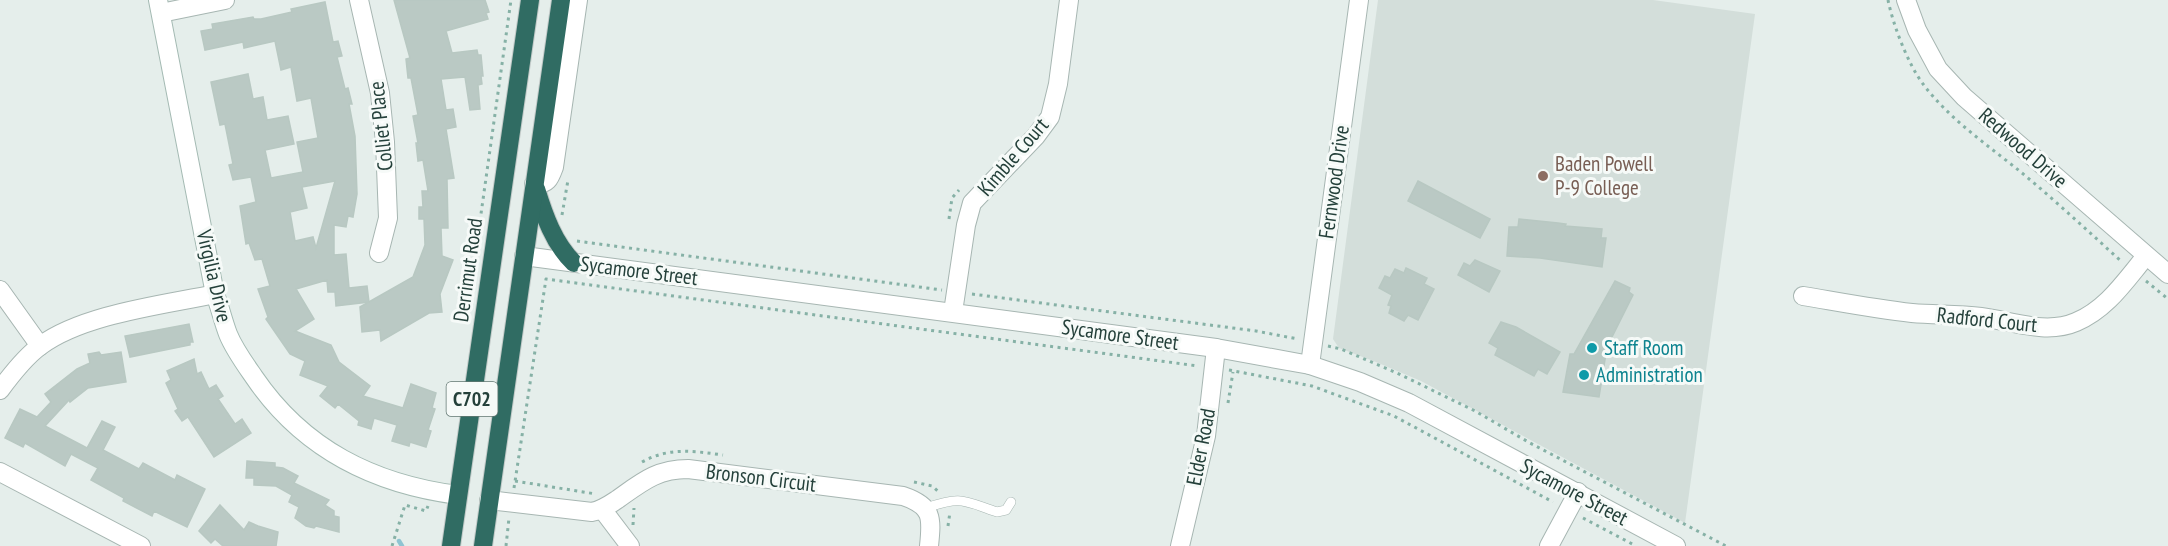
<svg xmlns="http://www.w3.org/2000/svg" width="2168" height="546" font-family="'PT Sans Narrow',sans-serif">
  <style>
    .built { fill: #d3deda }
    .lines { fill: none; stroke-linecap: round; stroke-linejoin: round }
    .stream { stroke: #8fc4d2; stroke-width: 4.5 }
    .building { fill: #bac9c4; stroke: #b8c8c2; stroke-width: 1.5; fill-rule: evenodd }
    .lane-casing { stroke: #a7b6b2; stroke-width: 10 }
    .street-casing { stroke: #a7b6b2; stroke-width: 20 }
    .secondary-casing { stroke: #a4bab3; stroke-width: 20 }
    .highway-casing { stroke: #c2cac8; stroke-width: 20 }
    .path { stroke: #86b1a6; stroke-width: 3; stroke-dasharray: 3 4.5; stroke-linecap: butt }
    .lane { stroke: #fff; stroke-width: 9 }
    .street { stroke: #fff; stroke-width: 18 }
    .secondary { stroke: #fff; stroke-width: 18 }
    .highway { stroke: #306c63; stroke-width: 18 }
    .education-dot { fill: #8d6e63; stroke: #f6faf8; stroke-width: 2 }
    .culture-dot { fill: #0f9aa8; stroke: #f6faf8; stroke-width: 2 }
    .labels { text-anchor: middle; stroke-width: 6; stroke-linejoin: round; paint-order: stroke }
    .shield { fill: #f6faf8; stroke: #637873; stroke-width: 1.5 }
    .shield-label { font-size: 20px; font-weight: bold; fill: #24403a }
    .street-label { font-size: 21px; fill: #24403a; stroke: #f6faf8 }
    .education-label { font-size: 21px; fill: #785e54; stroke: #f6faf8; text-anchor: start }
    .culture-label { font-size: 21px; fill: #0d838f; stroke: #f6faf8; text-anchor: start }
  </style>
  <rect width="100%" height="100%" fill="#e5eeeb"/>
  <!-- built -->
  <polygon class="built" points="1378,0 1653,0 1755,14 1685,523 1421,381 1376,362 1339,348 1333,339"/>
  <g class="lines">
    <!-- stream -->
    <polyline class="stream" points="399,541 402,546"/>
  </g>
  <!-- building -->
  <g class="building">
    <polygon points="394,0 485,0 489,12 486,13 488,19 446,31 452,53 477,50 478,55 481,55 483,76 481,76 482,84 478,85 480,109 470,110 465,77 441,79 446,110 453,109 456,127 446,129 454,178 447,179 448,228 441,228 442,256 453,260 440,294 442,312 429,313 381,341 380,330 362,332 360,307 413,277 425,245 424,219 419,219 419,207 423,207 422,191 428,191 423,160 418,161 416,143 418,143 413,116 418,115 411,78 408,78 406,59 410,58"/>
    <path d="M325,2L333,42L338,41L342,56L337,57L345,89L348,88L352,104H349L355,136L357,194L353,217L348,216L346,227L334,225V255L346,254L349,288L367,286L369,302L336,306L335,292H328L327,280L296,289L314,319L295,331L331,345L339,362L370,386L363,396L403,408L411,384L436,393L432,408L435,409L428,430L431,431L426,447L410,442L409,446L392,441L397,425L374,418L371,429L358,425L359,421L338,404L335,408L320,396L328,386L300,375L305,361L290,354L266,319L268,317L258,289L270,286L262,259L255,260L249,243L246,244L240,206L256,202L251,177L233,180L229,165L233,164L225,124L220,125L211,82L248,74L253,99L263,97L267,120L288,116L294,144L265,150L271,178L303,172L297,142L318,138L311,98L297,101L291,67L281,70L275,41L244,48L243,42L205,50L201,31L213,29L212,24L253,17L254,19H261L292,12L291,9ZM335,181L316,248L313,237L295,241L290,212L307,208L302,187Z"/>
    <polygon points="1418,181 1490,219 1480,238 1408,201"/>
    <polygon points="1519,219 1558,223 1566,224 1565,226 1602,229 1601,238 1606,238 1602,267 1540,258 1507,256 1509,227 1518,227"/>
    <polygon points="1475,260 1500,271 1489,292 1458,275 1464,263 1470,266"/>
    <polygon points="1406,268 1427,278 1424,284 1434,289 1418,320 1408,315 1404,321 1389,313 1391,306 1388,305 1392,295 1379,288 1385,276 1390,278 1395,269 1404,273"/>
    <polygon points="1615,281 1630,288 1629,292 1633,295 1607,347 1599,397 1563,392 1570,354 1574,354"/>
    <polygon points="1501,322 1516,327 1560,352 1547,374 1538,369 1534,376 1495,355 1498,348 1489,343"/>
    <polygon points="189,324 193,342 190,342 190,345 130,357 125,336"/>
    <polygon points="99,352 101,355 121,352 126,382 88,388 70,402 69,400 45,426 87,448 102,421 115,427 103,450 139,469 143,463 175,480 177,475 205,489 187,527 154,511 152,516 123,501 124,498 91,480 98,468 71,454 65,466 25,443 23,447 5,438 20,409 37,417 51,402 45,394 77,369 90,363 88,354"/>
    <polygon points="194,359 197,374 201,372 209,389 216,385 223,396 218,399 235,424 242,419 251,433 214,457 188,417 182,421 175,411 178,409 166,383 171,380 167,371"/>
    <polygon points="247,461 275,463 275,467 283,468 298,476 294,483 329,500 325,505 334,511 334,516 339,517 339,532 316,526 314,528 306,526 295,518 299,507 289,502 292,495 276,486 254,485 254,478 246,478"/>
    <polygon points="220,505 244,530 249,522 258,526 278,532 276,546 223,546 215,539 211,543 199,531"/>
  </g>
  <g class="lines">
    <defs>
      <path id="lane" d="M926,508C962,495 964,501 997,512L1006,510L1011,502"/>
      <g id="street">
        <polyline points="359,0 380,93 385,142 388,218 379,253"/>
        <polyline points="1906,0 1917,30 1938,69 1964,97 2168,274"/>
        <polyline points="161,13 225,0"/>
        <path d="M534,184C548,185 550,178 554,167L578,0"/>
        <polyline points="524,256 1216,348 1310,365 1360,382 1409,403 1676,546"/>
        <polyline points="0,290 40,346"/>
        <path d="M1803,296C1839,302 1875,309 1912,313C1935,315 1958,314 1981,317C2012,321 2046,335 2076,322C2107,309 2125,281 2146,256"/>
        <polyline points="953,312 966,225 972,203 1036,136 1050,117 1058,84 1069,0"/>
        <polyline points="1310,365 1359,0"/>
        <path d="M0,390C11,375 25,357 40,346C83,314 163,305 215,294"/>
        <polyline points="0,472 141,546"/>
        <path d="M489,500L592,512C602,510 609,505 618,499C642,482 657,469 688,469L903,496C933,506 932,518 929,546"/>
        <polyline points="602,509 630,546"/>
        <polyline points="1180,546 1206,436 1216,348"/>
        <polyline points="1549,546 1578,492"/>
      </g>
      <path id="secondary" d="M158,0L215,294C220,307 223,321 228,334C234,349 245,364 254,377C303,449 373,484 458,495"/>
      <g id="highway">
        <path d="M536,189C544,215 554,244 574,263"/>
        <polyline points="451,546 530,0"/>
        <polyline points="483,546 561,0"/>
      </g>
    </defs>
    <!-- lane casing -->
    <use href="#lane" class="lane-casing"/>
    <!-- street casing -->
    <use href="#street" class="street-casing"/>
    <!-- secondary casing -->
    <use href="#secondary" class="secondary-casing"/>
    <!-- highway casing -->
    <use href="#highway" class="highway-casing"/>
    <!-- path -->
    <g class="path">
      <path d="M1888,0C1893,25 1908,64 1923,84C1949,119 1989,146 2022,173C2057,202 2089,232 2122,262"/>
      <polyline points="562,215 568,180"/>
      <polyline points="949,219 952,198 959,190"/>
      <polyline points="480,221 511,0"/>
      <polyline points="577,241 942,290"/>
      <polyline points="2146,281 2168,299"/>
      <polyline points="972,294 1256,331 1298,339"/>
      <polyline points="1328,346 1341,349 1397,373 1475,411 1530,443 1726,546"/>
      <polyline points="1229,370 1312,386 1394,416 1553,502"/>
      <polyline points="1228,403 1233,372"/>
      <path d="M642,462C669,447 694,451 723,455"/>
      <polyline points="515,481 596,494"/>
      <polyline points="914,482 932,486 940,493"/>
      <polyline points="514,488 546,279 1198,366"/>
      <polyline points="1583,518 1636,546"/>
      <polyline points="633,525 634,508"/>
      <polyline points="948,526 950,512"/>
      <polyline points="392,546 405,505 426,511 428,506"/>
      <polyline points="506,546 509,518"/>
    </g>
    <!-- lane -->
    <use href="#lane" class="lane"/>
    <!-- street -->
    <use href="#street" class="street"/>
    <!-- secondary -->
    <use href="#secondary" class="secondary"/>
    <!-- highway -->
    <use href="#highway" class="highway"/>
  </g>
  <!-- markers -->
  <circle class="education-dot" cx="1543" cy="176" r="6"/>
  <g class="culture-dot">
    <circle cx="1592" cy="348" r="6"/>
    <circle cx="1584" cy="375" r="6"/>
  </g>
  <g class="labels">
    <!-- shield labels -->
    <rect class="shield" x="446.5" y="382" width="51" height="34" rx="4.5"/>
    <g class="shield-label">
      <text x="472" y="406">C702</text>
    </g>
    <!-- street labels -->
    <g class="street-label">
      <text transform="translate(381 126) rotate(-96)" y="7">Colliet Place</text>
      <text transform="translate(2023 148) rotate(41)" y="7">Redwood Drive</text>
      <text transform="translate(1013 157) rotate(-49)" y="7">Kimble Court</text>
      <text transform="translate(1334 182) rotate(-82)" y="7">Fernwood Drive</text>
      <text transform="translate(468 270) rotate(-82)" y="7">Derrimut Road</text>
      <text transform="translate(639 271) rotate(7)" y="7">Sycamore Street</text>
      <text transform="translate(214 276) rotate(77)" y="7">Virgilia Drive</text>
      <text transform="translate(1987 320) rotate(6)" y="7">Radford Court</text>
      <text transform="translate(1120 335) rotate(8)" y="7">Sycamore Street</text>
      <text transform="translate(1201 447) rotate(-79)" y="7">Elder Road</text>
      <text transform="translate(761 478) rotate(7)" y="7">Bronson Circuit</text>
      <text transform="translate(1574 492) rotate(28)" y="7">Sycamore Street</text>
    </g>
    <!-- education labels -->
    <g class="education-label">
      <text x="1555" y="171">Baden Powell<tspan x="1555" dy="24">P-9 College</tspan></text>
    </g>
    <!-- culture labels -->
    <g class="culture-label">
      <text x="1604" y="355">Staff Room</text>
      <text x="1596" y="382">Administration</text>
    </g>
  </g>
</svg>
